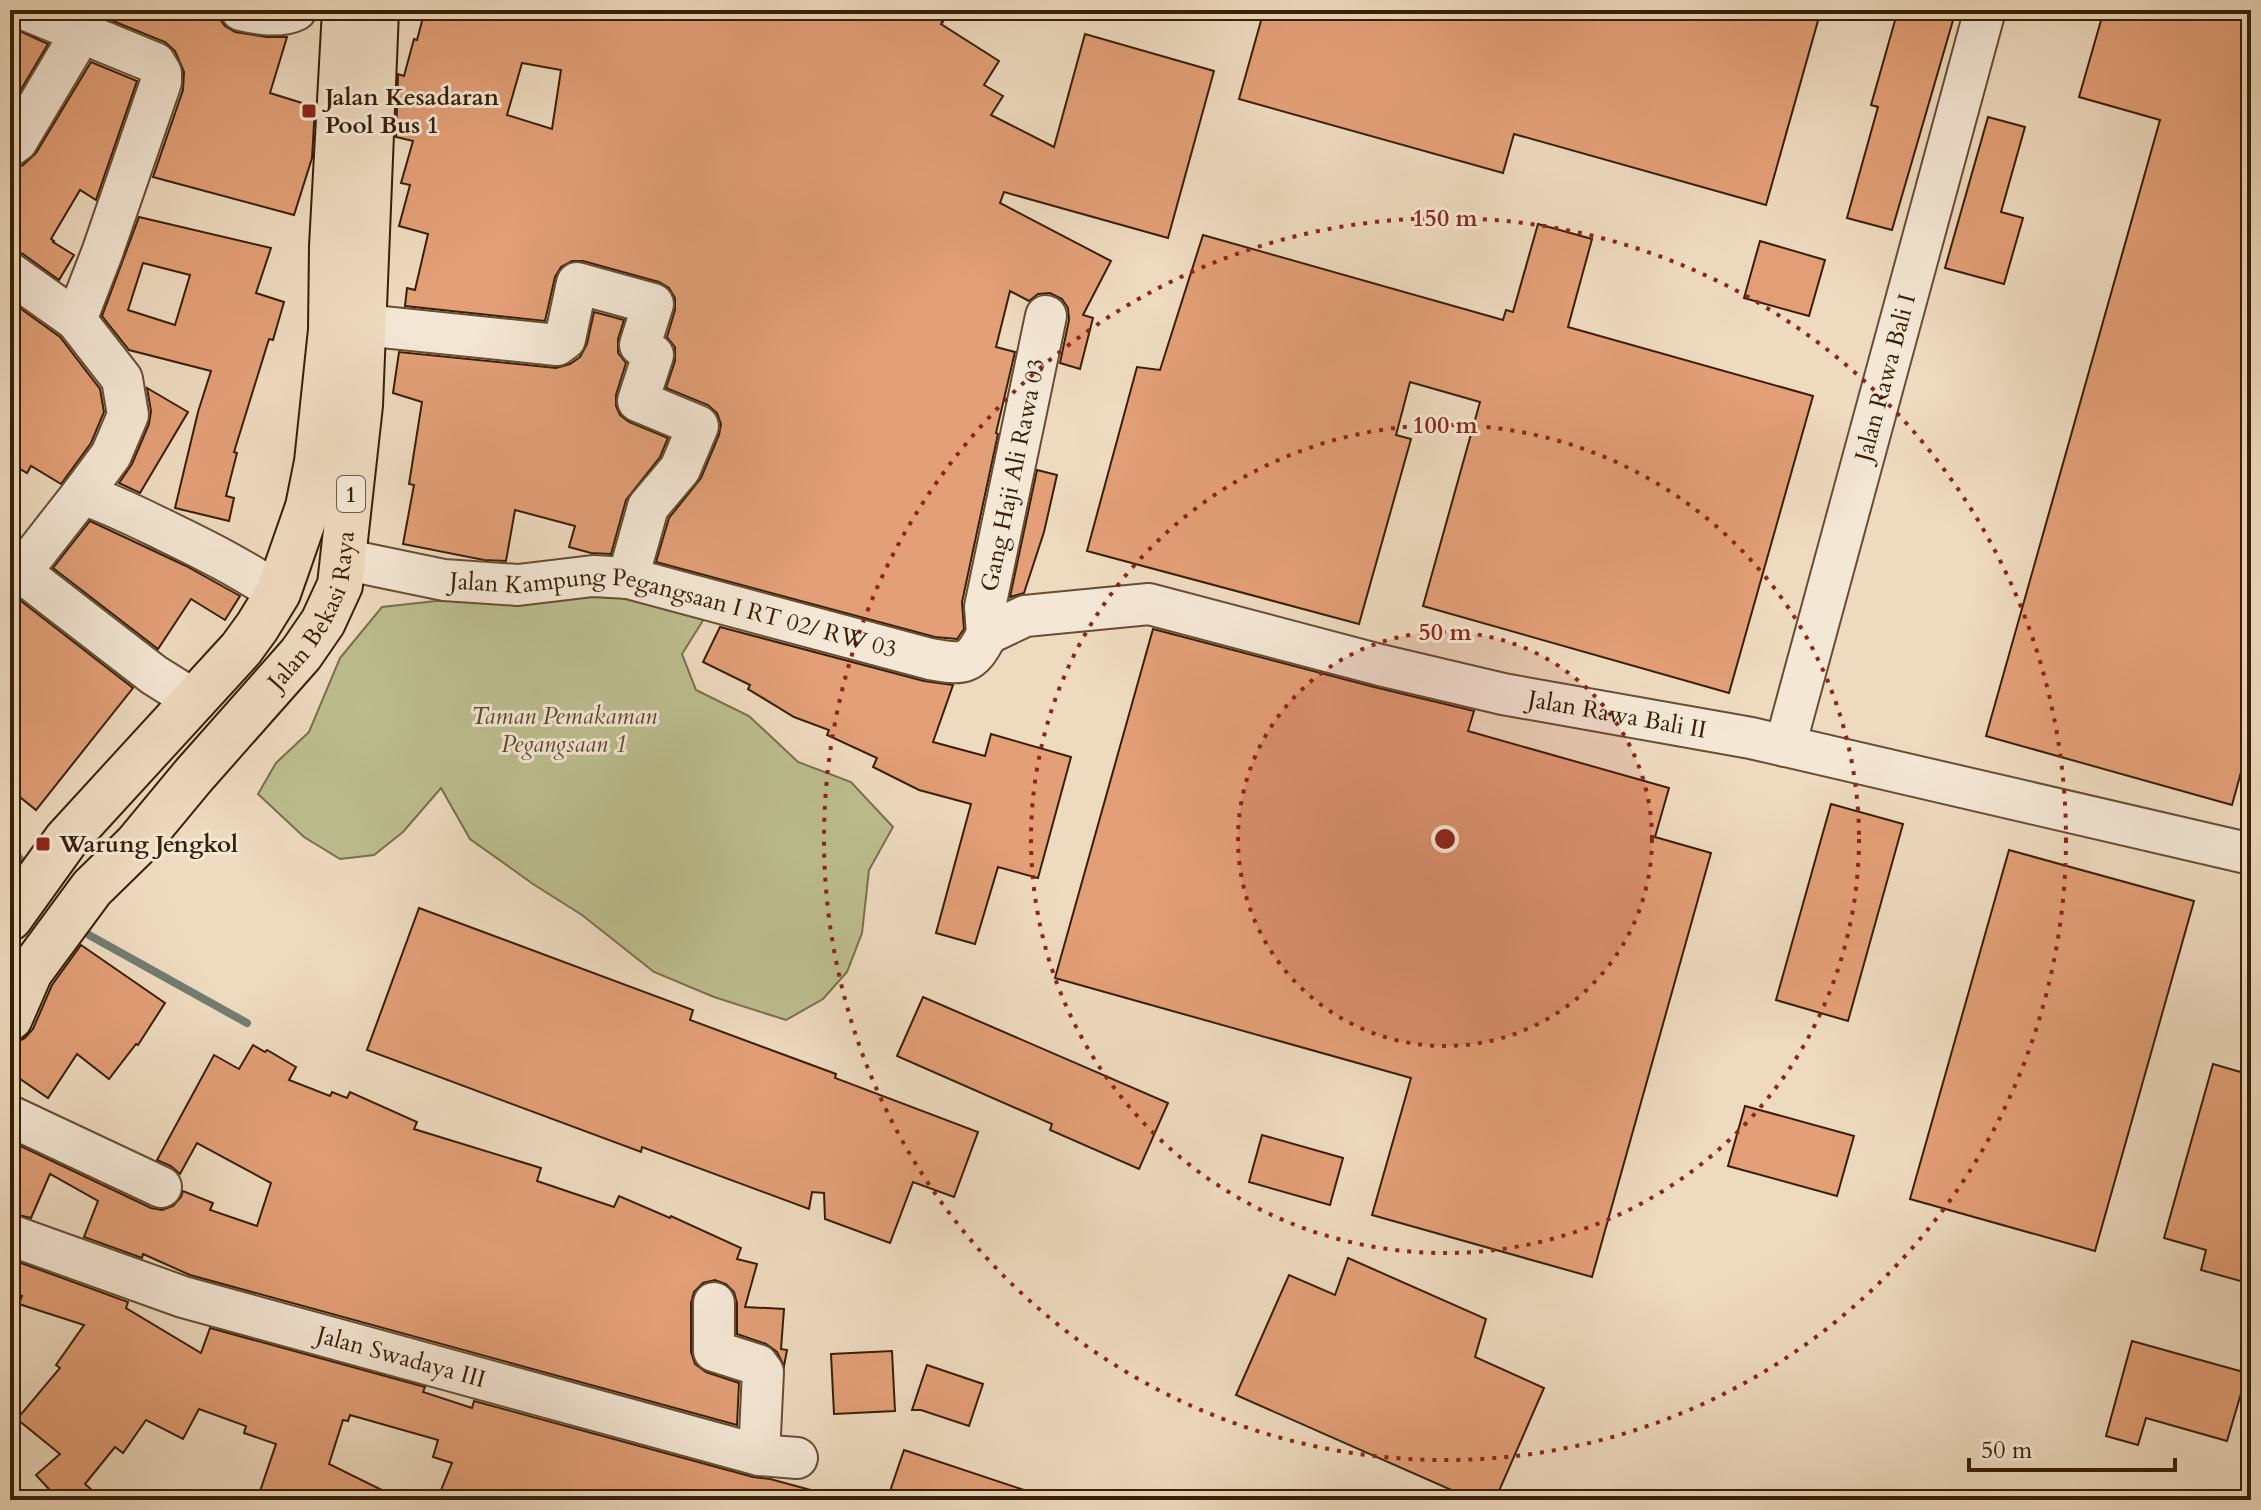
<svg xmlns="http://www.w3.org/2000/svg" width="2261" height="1510" font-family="Cardo,serif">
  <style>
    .green { fill: #bcbe8f; stroke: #7a6f4a; stroke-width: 2 }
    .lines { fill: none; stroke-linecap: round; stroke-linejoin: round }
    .stream { stroke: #737c70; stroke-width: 8 }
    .building { fill: #e39f77; stroke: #382006; stroke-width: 2; fill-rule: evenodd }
    .minor-casing { stroke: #664e34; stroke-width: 44 }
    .highway-casing { stroke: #382006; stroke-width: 48 }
    .minor { stroke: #f4e7d5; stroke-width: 40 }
    .highway { stroke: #eedabf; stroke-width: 44 }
    .ring { fill: none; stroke: #8f2418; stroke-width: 4; stroke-dasharray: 4 8 }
    .poi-dot { fill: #8f2418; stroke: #f4e7d5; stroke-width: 3 }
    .labels { text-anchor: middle; stroke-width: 6; stroke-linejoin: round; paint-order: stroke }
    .shield { fill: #f4e7d5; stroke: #705c44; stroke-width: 2 }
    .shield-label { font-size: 22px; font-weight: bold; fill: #382006 }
    .poi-label { font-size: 24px; font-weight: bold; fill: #382006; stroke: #f4e7d5; text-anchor: start }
    .street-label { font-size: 24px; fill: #382006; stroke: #f4e7d5 }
    .park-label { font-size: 24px; font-style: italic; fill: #594828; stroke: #f4e7d5 }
    .centre { fill: #8f2418; stroke: #f4e7d5; stroke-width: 4 }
    .ring-label { font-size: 24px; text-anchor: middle; font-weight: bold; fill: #8f2418; stroke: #f4e7d5; stroke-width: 6; stroke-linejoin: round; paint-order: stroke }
  </style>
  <rect width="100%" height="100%" fill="#eedabf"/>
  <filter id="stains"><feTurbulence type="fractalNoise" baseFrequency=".0025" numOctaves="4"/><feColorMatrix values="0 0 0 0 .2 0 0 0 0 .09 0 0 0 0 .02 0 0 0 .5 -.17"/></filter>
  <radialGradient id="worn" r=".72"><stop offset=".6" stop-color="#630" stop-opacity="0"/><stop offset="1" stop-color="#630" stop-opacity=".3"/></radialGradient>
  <!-- green -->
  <polygon class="green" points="573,590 643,595 707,614 682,654 696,690 749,716 798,762 851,782 893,827 869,870 862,933 847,972 823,999 786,1020 714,997 654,972 582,915 533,884 470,839 441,788 403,832 374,855 340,859 304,837 258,794 276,763 309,732 340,658 382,607 436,601 491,600"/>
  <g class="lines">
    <!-- stream -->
    <g class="stream">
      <polyline points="10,848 28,868"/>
      <polyline points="80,926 89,935 247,1023"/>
    </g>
  </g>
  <!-- building -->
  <g class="building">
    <polygon points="109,10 219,10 219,18 225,26 235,32 267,37 287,37 270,93 315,107 312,158 294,215 153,177 183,90 184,72 175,51 165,42 108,19"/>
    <path d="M425,10H925L943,22L941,24L999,61L984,85L1003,96L991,115L1054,147L1085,34L1214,71L1168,238L1004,192L1000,203L1111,261L1083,315L1093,318L1080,369L1060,363L1069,320L1068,308L1062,299L1050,293L1038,294L1029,301L1010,291L996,347L1015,352L996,433L998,434L962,602L964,629L957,639L935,637L656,562L669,518L701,478L719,435L721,424L717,413L708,405L666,388L675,361V347L667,337L675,310V298L669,288L659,282L583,261H572L561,267L555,277L545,321L405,306L407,288L415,290L428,234L399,226L410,185L401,183L413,141L396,137L398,74L404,76L414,39L417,40ZM522,63L561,70L552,129L507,115Z"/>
    <polygon points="1264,10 1821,10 1766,205 1514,134 1503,173 1239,99"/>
    <polygon points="1898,10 1956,10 1892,230 1847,218 1878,107 1871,105"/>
    <polygon points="2104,10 2251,10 2251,736 2232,805 1986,736 2160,120 2079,97"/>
    <polygon points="11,27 48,44 10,108 10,29"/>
    <polygon points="91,62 137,81 96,200 80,190 51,239 54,241 53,242 74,255 59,280 23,254 10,250 10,169 23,165 36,153"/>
    <polygon points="1988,117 2025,127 2001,212 2023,218 2004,284 1945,268"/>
    <path d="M139,217L271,248L256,293L284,302L273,340L269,339L234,452L237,453L226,496L234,498L229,521L175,508L198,412L211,371L129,350L102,316ZM143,263L190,275L175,325L128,310Z"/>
    <polygon points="1538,224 1592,239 1568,327 1813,396 1729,693 1423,606 1480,402 1410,382 1396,435 1411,439 1359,624 1087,551 1137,367 1160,370 1203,235 1503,320 1506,310 1513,312"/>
    <polygon points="1760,241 1825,260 1809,316 1744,298"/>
    <polygon points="10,301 60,337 100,389 104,412 91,443 61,484 31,466 27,473 10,463"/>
    <polygon points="594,312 624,320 618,339 618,353 626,363 616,395 616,406 620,415 629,422 668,438 660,457 626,500 611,554 591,553 569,547 575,526 515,510 506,561 484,560 403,544 414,485 409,484 422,402 393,393 399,352 556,368 570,364 580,357 587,344"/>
    <polygon points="147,388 188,412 140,493 119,483 132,464 149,424 151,411"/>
    <polygon points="1037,470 1057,475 1044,532 1024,593 1010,597"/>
    <polygon points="90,521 186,566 240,596 225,620 191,599 158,649 53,568"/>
    <polygon points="10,587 21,601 133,688 36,810 10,789"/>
    <polygon points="720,627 924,681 953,685 933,742 985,756 991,734 1071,757 1038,878 998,867 975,944 936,933 971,804 919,790 873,767 877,758 827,735 829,730 794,717 748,689 750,685 703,662"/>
    <polygon points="1153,629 1374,687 1474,711 1468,731 1669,788 1655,837 1711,853 1592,1277 1372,1215 1411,1078 1055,978"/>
    <polygon points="1831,804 1903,824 1848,1021 1776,1000"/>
    <polygon points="2009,850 2194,901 2095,1251 1910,1199"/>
    <polygon points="419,908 693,1010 690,1020 836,1074 835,1078 978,1132 954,1197 913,1182 890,1243 825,1219 824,1193 812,1192 809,1209 642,1147 641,1152 367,1050"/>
    <polygon points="81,945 165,1003 138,1045 136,1044 109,1079 77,1054 48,1098 10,1072 10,1053 19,1041 25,1038 33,1029 52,985"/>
    <polygon points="923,997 1168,1103 1139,1169 1050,1130 1052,1124 897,1056"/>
    <polygon points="253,1045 265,1052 267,1050 296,1067 289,1080 330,1096 332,1092 347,1098 350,1092 417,1122 414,1129 541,1168 537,1181 614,1207 619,1196 670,1218 671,1216 741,1248 737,1259 757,1264 745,1307 784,1309 781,1349 787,1350 784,1366 777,1352 766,1344 737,1334 737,1303 734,1292 726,1284 715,1280 703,1283 694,1292 691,1303 691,1352 695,1364 706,1372 739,1383 737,1425 190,1275 143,1254 142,1258 84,1237 98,1201 50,1174 31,1218 10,1213 10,1141 151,1208 162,1210 173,1206 181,1197 183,1191 213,1203 210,1210 257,1226 271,1183 197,1143 180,1174 171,1166 157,1160 214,1055 239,1069"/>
    <polygon points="2213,1064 2251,1075 2251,1284 2201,1270 2206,1250 2164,1238"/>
    <polygon points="1745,1106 1854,1136 1837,1196 1728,1166"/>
    <polygon points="1262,1135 1343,1158 1330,1205 1249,1182"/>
    <polygon points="1348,1258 1486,1319 1475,1357 1544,1388 1495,1500 1474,1500 1236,1395 1289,1275 1335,1295"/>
    <polygon points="10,1259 128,1302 126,1308 201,1353 210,1328 425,1387 423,1392 472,1408 474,1401 753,1477 770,1479 822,1493 821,1500 437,1500 452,1463 433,1457 438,1440 350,1415 348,1421 343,1420 329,1464 402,1500 257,1500 276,1444 244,1433 246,1426 199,1409 183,1439 146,1420 123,1453 115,1447 85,1484 103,1500 59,1500 36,1475 60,1454 17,1419 60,1368 56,1365 84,1325 19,1304 22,1296 18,1295 14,1306 10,1306"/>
    <polygon points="2132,1341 2247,1373 2227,1441 2146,1418 2138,1445 2106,1436"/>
    <polygon points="892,1351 895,1411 834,1414 831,1354"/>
    <polygon points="927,1365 983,1384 969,1426 921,1410 912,1410"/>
    <polygon points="904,1450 1042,1496 1042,1500 887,1500"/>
  </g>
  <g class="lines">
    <defs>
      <g id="minor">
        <polyline points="26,10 155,63 161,73 161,82 102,253 76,320"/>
        <path d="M241,10C258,14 280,18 296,10"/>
        <polyline points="10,146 17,141 81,33 87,10"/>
        <path d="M10,273L76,320L122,379L128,415L111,455L82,494C112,504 139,518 168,532C205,550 243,569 278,593"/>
        <polyline points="363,325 557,345 565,339 577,283 653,304 640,345 653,355 638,401 698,426 680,469 648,507 628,578"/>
        <path d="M82,494L28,563C27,572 29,576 35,583L154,675L194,700"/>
        <path id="s1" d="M344,561L357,562L444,580L518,585L593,576L628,578L930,659C963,665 971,666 987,634"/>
        <path id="s2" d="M987,634L1025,616L1149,604L1380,665L1503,694L1751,738L2251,854"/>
        <path id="s3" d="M987,634L985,607L1046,316"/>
        <path id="s4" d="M1785,746L1985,10"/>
        <polyline points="10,1116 161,1187"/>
        <path id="s5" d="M10,1235L183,1297L759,1455L797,1458"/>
        <polyline points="714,1303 714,1351 758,1365 763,1372 759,1455"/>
      </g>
      <g id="highway">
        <polyline points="10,918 66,840 241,649 257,627 278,593 308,507 317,462 331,330 332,246 345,10"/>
        <path id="s6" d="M10,1018L30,972L92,888L136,845L194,775L301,654L323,622L340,585L360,405L376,10"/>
      </g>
    </defs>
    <!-- minor casing -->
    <use href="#minor" class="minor-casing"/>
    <!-- highway casing -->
    <use href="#highway" class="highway-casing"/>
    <!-- minor -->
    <use href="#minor" class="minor"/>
    <!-- highway -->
    <use href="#highway" class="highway"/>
  </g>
  <!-- distance rings -->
  <circle cx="1445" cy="839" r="207" fill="#8f2418" fill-opacity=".12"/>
  <g class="ring">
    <circle cx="1445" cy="839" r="207"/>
    <circle cx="1445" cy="839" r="414"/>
    <circle cx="1445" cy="839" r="621"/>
  </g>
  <!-- markers -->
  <g class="poi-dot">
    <rect x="301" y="103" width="16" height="16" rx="4"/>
    <rect x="35" y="836" width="16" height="16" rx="4"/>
  </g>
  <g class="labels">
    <!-- shield labels -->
    <rect class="shield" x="337" y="476" width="28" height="36" rx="6"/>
    <g class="shield-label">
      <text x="351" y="502">1</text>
    </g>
    <!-- poi labels -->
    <g class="poi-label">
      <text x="325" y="105">Jalan Kesadaran<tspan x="325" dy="28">Pool Bus 1</tspan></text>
      <text x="59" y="852">Warung Jengkol</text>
    </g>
    <!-- street labels -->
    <g class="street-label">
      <text dy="8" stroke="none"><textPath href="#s4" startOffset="382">Jalan Rawa Bali I</textPath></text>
      <text dy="8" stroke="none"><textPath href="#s3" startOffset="162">Gang Haji Ali Rawa 03</textPath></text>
      <text dy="8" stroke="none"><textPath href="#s6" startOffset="514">Jalan Bekasi Raya</textPath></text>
      <text dy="8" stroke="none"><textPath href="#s1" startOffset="336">Jalan Kampung Pegangsaan I RT 02/ RW 03</textPath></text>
      <text dy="8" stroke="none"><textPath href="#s2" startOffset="648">Jalan Rawa Bali II</textPath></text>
      <text dy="8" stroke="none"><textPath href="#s5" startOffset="410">Jalan Swadaya III</textPath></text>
    </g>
    <!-- park labels -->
    <g class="park-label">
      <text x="564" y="724">Taman Pemakaman<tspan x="564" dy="28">Pegangsaan 1</tspan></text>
    </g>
  </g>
  <circle cx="1445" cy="839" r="12" class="centre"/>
  <g class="ring-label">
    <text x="1445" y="226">150 m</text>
    <text x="1445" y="433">100 m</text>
    <text x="1445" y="640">50 m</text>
  </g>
  <!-- margin -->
  <rect width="2261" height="1510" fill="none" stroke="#eedabf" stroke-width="40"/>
  <rect x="12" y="12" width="2237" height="1486" fill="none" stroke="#382006" stroke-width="4"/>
  <rect x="20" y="20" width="2221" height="1470" fill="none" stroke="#382006" stroke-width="2"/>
  <!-- scale -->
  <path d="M1969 1458v12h206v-12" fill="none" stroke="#382006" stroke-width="4"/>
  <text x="1981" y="1458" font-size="24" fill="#382006" stroke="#f4e7d5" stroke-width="6" paint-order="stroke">50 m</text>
  <rect width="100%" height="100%" filter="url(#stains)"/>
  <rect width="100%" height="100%" fill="url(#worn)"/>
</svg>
